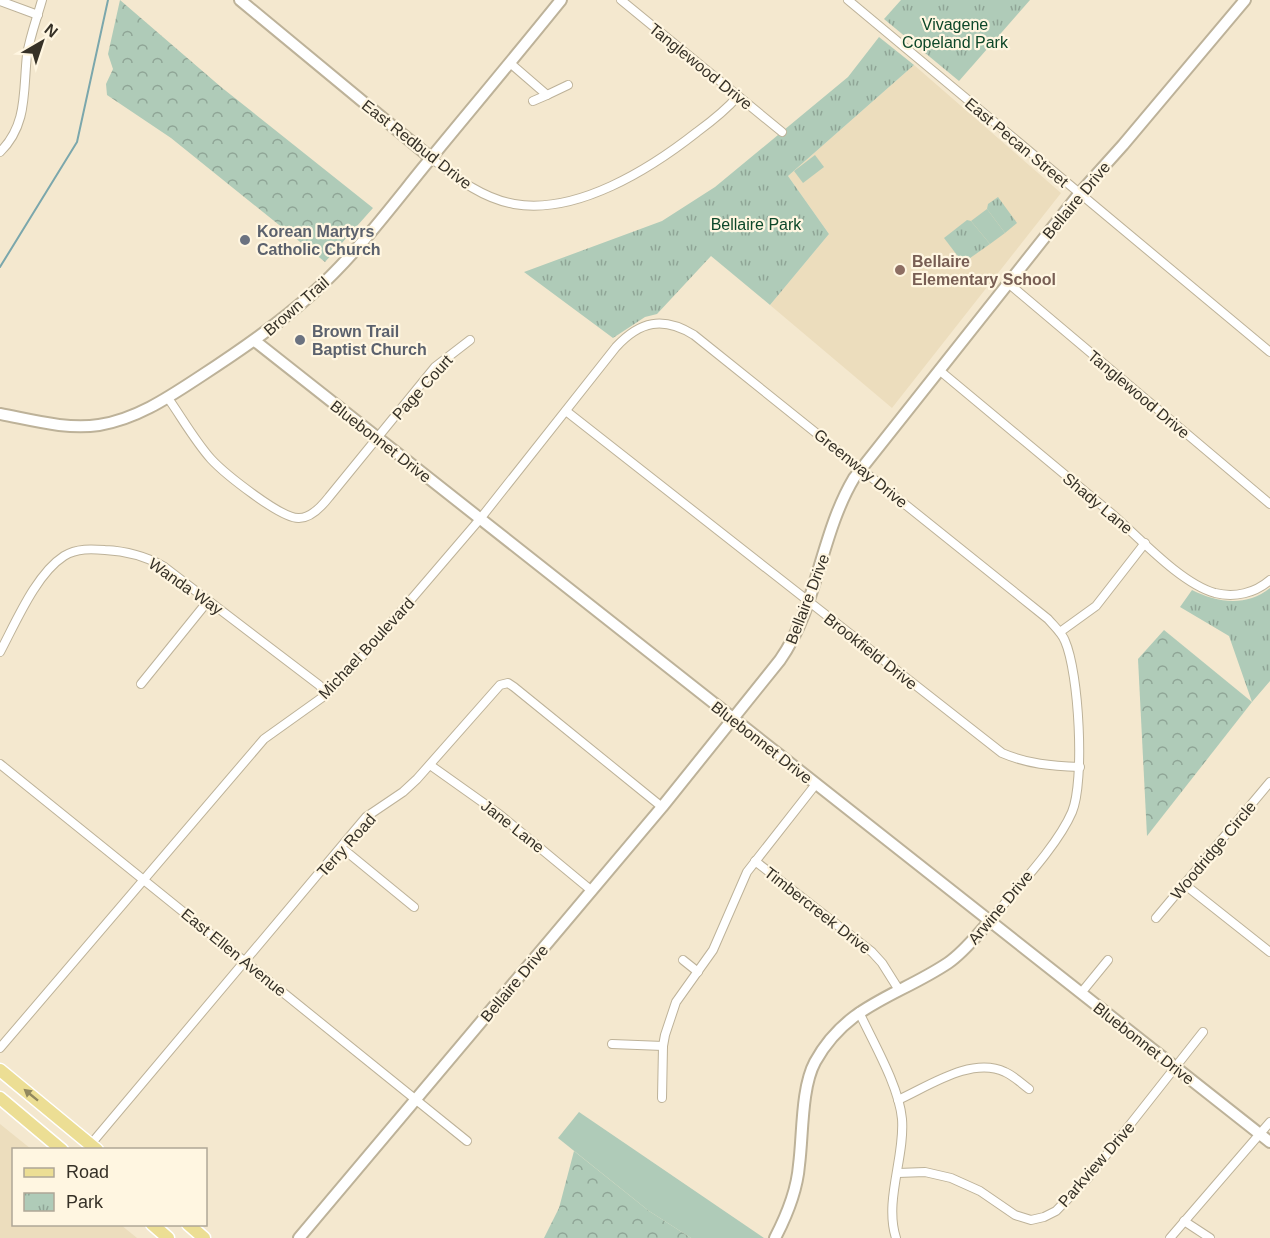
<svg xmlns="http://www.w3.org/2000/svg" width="1270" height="1238" font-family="Helvetica,sans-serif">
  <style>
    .built { fill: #ecddbd }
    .green { fill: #afcbb8 }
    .forest { fill: url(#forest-crowns) }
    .park { fill: url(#park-tufts) }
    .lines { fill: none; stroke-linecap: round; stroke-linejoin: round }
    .stream { stroke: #7ba7ac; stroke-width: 2 }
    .street-casing { stroke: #bdb299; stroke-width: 10 }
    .secondary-casing { stroke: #bdb299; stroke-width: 14 }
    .primary-casing { stroke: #fff; stroke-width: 15 }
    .street { stroke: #fff; stroke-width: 8 }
    .secondary { stroke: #fff; stroke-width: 10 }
    .primary { stroke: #ecde94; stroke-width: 12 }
    .oneway { fill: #91885e }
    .worship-dot { fill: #6b7280; stroke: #fff6e1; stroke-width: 2 }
    .education-dot { fill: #8d6e63; stroke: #fff6e1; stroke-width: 2 }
    .labels { text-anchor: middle; stroke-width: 4.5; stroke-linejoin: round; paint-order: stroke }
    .park-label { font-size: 16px; fill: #0d4729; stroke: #fff6e1 }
    .street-label { font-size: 16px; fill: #363127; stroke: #fff6e1 }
    .worship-label { font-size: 16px; font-weight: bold; fill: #5b616d; stroke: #fff6e1; text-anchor: start }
    .education-label { font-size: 16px; font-weight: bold; fill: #785e54; stroke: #fff6e1; text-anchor: start }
  </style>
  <defs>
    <pattern id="forest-crowns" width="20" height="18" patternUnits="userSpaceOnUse" patternTransform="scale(1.5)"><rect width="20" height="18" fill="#afcbb8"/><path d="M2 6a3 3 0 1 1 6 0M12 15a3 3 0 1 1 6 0" fill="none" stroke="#8fa596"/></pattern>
    <pattern id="park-tufts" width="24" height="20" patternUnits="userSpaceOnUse" patternTransform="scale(1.5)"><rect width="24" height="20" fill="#afcbb8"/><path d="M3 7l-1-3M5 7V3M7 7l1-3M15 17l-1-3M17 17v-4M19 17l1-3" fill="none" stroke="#8fa596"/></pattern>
  </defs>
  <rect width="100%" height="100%" fill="#f4e8cf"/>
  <!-- built -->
  <g class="built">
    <polygon points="914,65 1061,193 892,408 770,305 829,234 788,176"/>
    <polygon points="0,1124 31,1149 14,1150 14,1224 121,1225 137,1238 0,1238"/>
  </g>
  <!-- green -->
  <g class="green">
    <polygon points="815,155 824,167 803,183 794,171"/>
    <polygon points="987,209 1005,233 990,244 971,221"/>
    <polygon points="579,1112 764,1238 691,1238 649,1211 558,1138"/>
  </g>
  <!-- forest -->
  <g class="forest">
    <polygon points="120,0 221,87 373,208 325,262 171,138 107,95 106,84 113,69 108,54"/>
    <polygon points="1164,630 1252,702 1147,836 1138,659"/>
    <polygon points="574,1151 649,1211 691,1238 544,1238 559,1208"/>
  </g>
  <!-- park -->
  <g class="park">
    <polygon points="901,0 1030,0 959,81 884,19"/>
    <polygon points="879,37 914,65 788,176 829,234 770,305 711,256 657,314 645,317 613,338 524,272 662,221 715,187 848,77"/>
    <polygon points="998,197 1017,223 1005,233 987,209 988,204"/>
    <polygon points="967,220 971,221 990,244 963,263 944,238"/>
    <path d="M1270,588V681L1252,702L1229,636L1180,607L1192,590C1218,603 1246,607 1270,588Z"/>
  </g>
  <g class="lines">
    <!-- stream -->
    <polyline class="stream" points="0,267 77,142 108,0"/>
    <defs>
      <g id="street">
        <polyline points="621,0 782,132"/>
        <polyline points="848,0 1270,352"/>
        <polyline points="0,1 38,15"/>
        <polyline points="510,63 547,95 568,85"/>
        <polyline points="533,101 547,95"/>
        <path d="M0,152C28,125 23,90 27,55C30,36 37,18 42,0"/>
        <path d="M431,158C457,178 481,198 514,204C577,215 650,169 697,132C712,121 726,110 738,96"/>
        <polyline points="1008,283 1270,504"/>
        <path d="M939,370C996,418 1054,465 1111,513C1139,537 1180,583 1215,593C1235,598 1255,593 1270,580"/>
        <path d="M168,398C182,418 195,441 211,459C224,473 281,519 299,518C311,518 322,506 329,497L435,367L470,340"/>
        <path d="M566,411L1002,753C1028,764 1051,766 1080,767"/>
        <polyline points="1060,632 1096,606 1145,543"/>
        <path d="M0,652C16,622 36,574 64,556C77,548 92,549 105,550C126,551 145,556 163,566L319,685L327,694"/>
        <polyline points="141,684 208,601"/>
        <polyline points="0,764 467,1141"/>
        <polyline points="430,765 499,814 592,891"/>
        <polyline points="342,848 414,907"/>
        <polyline points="755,861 872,952 882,963 899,990"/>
        <polyline points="1184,884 1270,952"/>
        <polyline points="1156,918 1270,782"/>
        <polyline points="683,960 698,972"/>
        <polyline points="1081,993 1108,960"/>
        <path d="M859,1012C873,1042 899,1086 902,1119C905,1157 884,1201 896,1238"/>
        <polyline points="612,1044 663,1046"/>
        <path d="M0,1048L264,739L327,694L367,651L480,519L616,347C640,321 663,316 694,335L1048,619C1054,626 1062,633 1065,641C1079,673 1085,781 1072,812C1057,847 1014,891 989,922"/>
        <polyline points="662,1098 663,1046 665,1035 676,1002 713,950 747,872 816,784"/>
        <path d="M898,1100C929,1086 972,1056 1005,1072C1014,1076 1021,1083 1029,1089"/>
        <polyline points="91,1144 366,817 403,792 417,779 500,685 508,683 514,687 662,807"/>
        <polyline points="898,1173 925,1172 951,1178 980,1191 1015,1215 1031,1220 1044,1217 1056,1211 1088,1178 1203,1032"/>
        <polyline points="1184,1221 1210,1238"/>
        <polyline points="1170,1238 1270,1122"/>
      </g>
      <g id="secondary">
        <polyline points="240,0 431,158"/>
        <polyline points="255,341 1270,1142"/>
        <path d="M0,414C32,420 67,430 99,425C137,419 169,397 201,376C241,350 279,324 314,292C354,256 388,211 422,169C468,113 515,57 561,0"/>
        <path d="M299,1238L662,807L780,660C818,606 820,535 854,478L1079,194L1123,145L1245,0"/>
        <path d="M775,1238C787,1215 797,1191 799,1165C803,1135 801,1088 815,1062C847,1004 897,997 948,963C964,952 976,936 989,922"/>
      </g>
      <g id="primary">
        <polyline points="0,1070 97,1150"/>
        <polyline points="0,1098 62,1150"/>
        <polyline points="152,1224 168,1238"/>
        <polyline points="188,1224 204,1238"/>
      </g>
    </defs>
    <!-- street casing -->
    <use href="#street" class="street-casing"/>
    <!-- secondary casing -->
    <use href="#secondary" class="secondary-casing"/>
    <!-- primary casing -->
    <use href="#primary" class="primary-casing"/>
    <!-- street -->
    <use href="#street" class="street"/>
    <!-- secondary -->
    <use href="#secondary" class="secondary"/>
    <!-- primary -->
    <use href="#primary" class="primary"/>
  </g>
  <!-- one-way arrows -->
  <defs><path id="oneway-solid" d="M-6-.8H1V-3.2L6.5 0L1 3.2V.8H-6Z" transform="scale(1.5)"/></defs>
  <use class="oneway" href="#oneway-solid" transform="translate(31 1095) rotate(-141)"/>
  <!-- markers -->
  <g class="worship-dot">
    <circle cx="245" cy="240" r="6"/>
    <circle cx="300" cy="340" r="6"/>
  </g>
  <circle class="education-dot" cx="900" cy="270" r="6"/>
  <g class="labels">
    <!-- park labels -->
    <g class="park-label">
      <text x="955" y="30">Vivagene<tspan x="955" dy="18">Copeland Park</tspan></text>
      <text x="756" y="230">Bellaire Park</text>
    </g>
    <!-- street labels -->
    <g class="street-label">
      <text transform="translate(701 66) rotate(39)" y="6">Tanglewood Drive</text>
      <text transform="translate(1017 142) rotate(40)" y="6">East Pecan Street</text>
      <text transform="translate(417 144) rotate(38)" y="6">East Redbud Drive</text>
      <text transform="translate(1076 200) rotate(-50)" y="6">Bellaire Drive</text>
      <text transform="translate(296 306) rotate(-41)" y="6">Brown Trail</text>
      <text transform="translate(422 387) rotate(-48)" y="6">Page Court</text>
      <text transform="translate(1139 394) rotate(40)" y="6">Tanglewood Drive</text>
      <text transform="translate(381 441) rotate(38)" y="6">Bluebonnet Drive</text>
      <text transform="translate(861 468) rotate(39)" y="6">Greenway Drive</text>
      <text transform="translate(1098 503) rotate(40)" y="6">Shady Lane</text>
      <text transform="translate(186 586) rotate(35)" y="6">Wanda Way</text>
      <text transform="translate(807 599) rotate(-69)" y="6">Bellaire Drive</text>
      <text transform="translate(366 648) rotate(-47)" y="6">Michael Boulevard</text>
      <text transform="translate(871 651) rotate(38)" y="6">Brookfield Drive</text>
      <text transform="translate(762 742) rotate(38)" y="6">Bluebonnet Drive</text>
      <text transform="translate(513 826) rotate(38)" y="6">Jane Lane</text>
      <text transform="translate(346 845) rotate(-48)" y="6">Terry Road</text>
      <text transform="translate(1213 850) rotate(-50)" y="6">Woodridge Circle</text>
      <text transform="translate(1000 907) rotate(-50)" y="6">Arwine Drive</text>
      <text transform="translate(818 910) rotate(38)" y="6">Timbercreek Drive</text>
      <text transform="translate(234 952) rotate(39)" y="6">East Ellen Avenue</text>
      <text transform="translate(514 983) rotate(-50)" y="6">Bellaire Drive</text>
      <text transform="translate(1144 1043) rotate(38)" y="6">Bluebonnet Drive</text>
      <text transform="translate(1096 1164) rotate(-49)" y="6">Parkview Drive</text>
    </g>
    <!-- worship labels -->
    <g class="worship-label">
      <text x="257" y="237">Korean Martyrs<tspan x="257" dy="18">Catholic Church</tspan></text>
      <text x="312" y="337">Brown Trail<tspan x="312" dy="18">Baptist Church</tspan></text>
    </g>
    <!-- education labels -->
    <g class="education-label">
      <text x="912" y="267">Bellaire<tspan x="912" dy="18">Elementary School</tspan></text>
    </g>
  </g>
  <!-- legend -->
  <rect x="12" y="1148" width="195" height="78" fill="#fff6e1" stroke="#afa797" stroke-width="1.5"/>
  <rect x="24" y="1168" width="30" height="9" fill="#ecde94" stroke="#afa797" stroke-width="1.5"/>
  <text x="66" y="1178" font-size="18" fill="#363127">Road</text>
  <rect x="24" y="1193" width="30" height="18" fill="url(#park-tufts)" stroke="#afa797" stroke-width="1.5"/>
  <text x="66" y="1208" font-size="18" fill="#363127">Park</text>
  <!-- north arrow -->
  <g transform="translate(42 42) rotate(39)" stroke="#fff6e1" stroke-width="4.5" paint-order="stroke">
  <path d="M0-4.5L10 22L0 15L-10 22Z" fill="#363127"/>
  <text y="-9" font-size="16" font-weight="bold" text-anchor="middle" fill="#363127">N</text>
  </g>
</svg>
